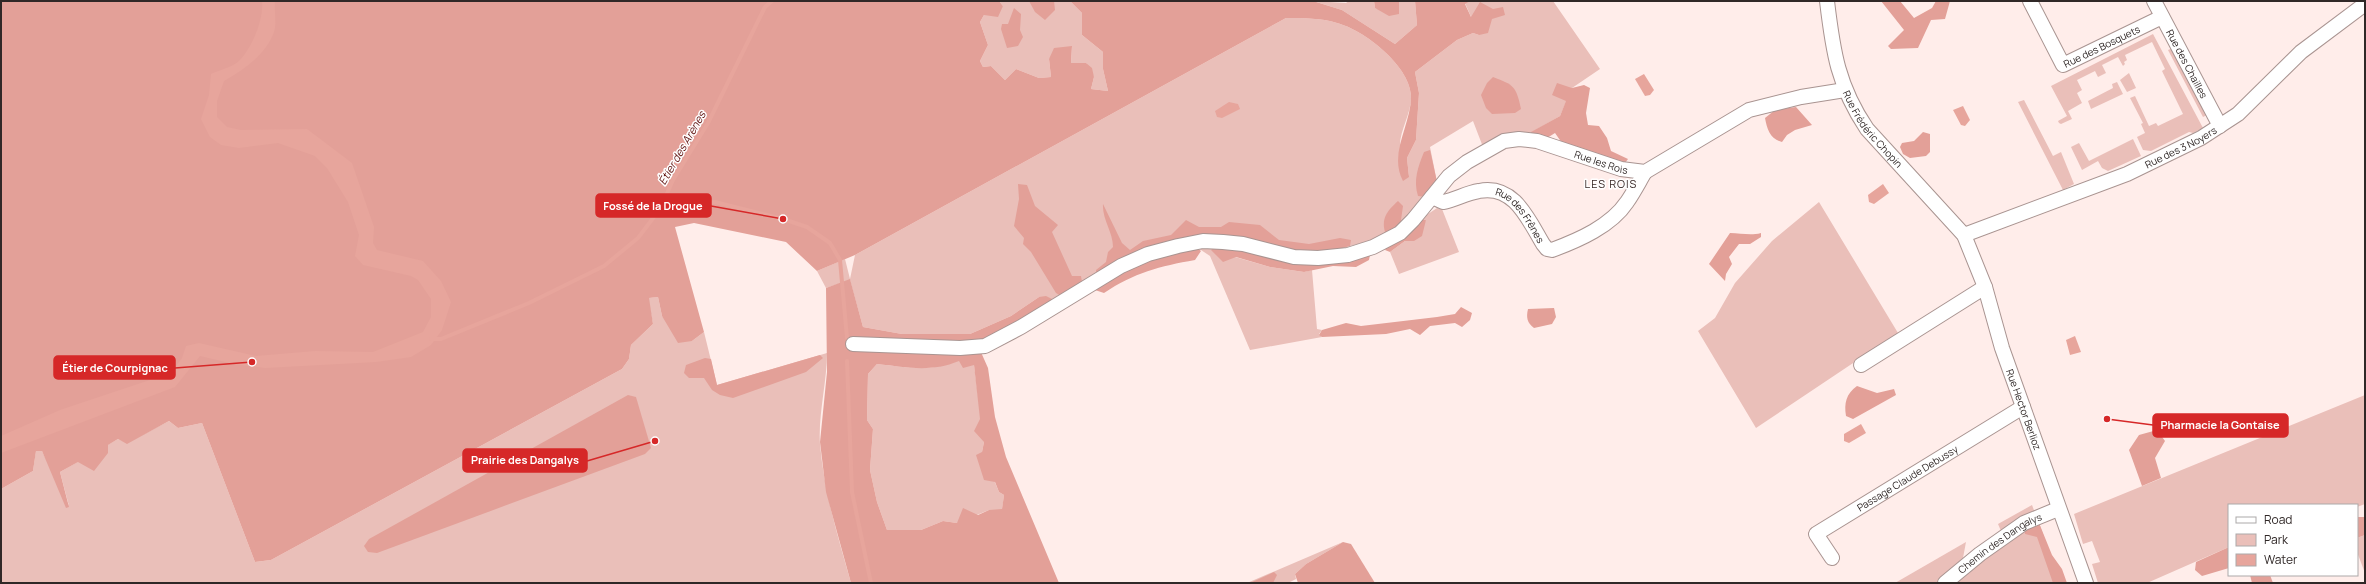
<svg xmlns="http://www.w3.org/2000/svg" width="2366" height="584" font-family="Manrope,sans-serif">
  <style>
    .green { fill: #eabfb9 }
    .forest { fill: #e3a098; fill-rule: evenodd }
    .water { fill: #e7a59c }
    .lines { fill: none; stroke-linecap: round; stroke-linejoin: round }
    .stream { stroke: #e7a59c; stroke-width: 4 }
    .minor-casing { stroke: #a99491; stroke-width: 16 }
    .minor { stroke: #fff; stroke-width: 14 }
    .labels { text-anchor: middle; stroke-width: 3; stroke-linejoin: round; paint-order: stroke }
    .street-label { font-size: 10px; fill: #302827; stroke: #fff }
    .water-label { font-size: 11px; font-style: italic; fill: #631613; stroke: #fff }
    .neighbourhood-label { font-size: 11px; letter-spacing: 1px; fill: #392927; stroke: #fff }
    .leader { fill: none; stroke: #d62828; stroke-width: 1.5 }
    .callout-dot { fill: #d62828; stroke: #fff; stroke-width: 1.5 }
    .callout { fill: #d62828; stroke: #d62828; stroke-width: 1.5 }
    .callout-label { font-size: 11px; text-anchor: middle; font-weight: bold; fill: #fff }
  </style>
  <rect width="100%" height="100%" fill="#ffedea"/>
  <!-- green -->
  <g class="green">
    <polygon points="999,1 1070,1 1082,13 1082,35 1103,52 1103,69 1108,91 1091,89 1094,77 1086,63 1071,63 1072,47 1049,59 1051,77 1039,78 1016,69 1005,80 991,66 983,67 980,61 988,45 980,22 984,15 1003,6"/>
    <polygon points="1313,1 1346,3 1349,1 1374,1 1375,8 1399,14 1399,1 1415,1 1417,25 1395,44 1342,10"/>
    <path d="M1470,1H1553L1600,69L1572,88L1560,116L1525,136L1483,147L1473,121L1430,147L1437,182L1406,222L1373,240L1327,252H1295L1248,238L1210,235L1054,300L1039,297L1011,316L970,334H902L863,327L850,280L826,288L817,271L845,259L850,279L855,255L1286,18C1303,18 1321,18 1337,23C1364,30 1409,65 1411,95C1412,113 1400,129 1400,145C1399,155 1406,168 1409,177L1407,158L1416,140L1419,93L1415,72L1457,40L1473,33L1479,35L1465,3Z"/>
    <polygon points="2153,34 2203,128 2193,133 2189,132 2151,151 2143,150 2137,137 2145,133 2141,124 2143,123 2130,98 2135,96 2149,126 2156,123 2158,126 2183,114 2162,71 2165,69 2152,42 2125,55 2127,60 2124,62 2125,64 2123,66 2118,57 2102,65 2106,73 2098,77 2095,71 2077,80 2082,90 2077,93 2082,103 2068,111 2072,119 2061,124 2059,123 2058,121 2067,116 2051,86"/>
    <polygon points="2173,48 2207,115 2203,117 2168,50"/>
    <polygon points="2129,73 2136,88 2127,92 2120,80"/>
    <polygon points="2117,82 2123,94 2091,109 2088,101 2113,88 2112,84"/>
    <polygon points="2024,100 2053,156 2061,152 2074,184 2063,190 2018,102"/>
    <polygon points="2133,139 2141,156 2108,171 2102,168 2098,161 2082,170 2071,147 2079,143 2089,161"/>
    <polygon points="1819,202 1898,333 1756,428 1698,331 1715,318 1735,283 1772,241"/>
    <polygon points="1437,208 1442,209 1459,252 1399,274 1390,252 1405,241 1414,240 1426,220 1419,220"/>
    <polygon points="1195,246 1216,246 1235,257 1270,267 1304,272 1312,270 1317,329 1322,330 1319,334 1322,337 1250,350 1210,256"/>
    <path d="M658,297L662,316L692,341L704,332L717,385L827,353C827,382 818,415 820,444C824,492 838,537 851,583H1V489L33,471L36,450L42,451L69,506L60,472L118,439L127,443L169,421L178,428L202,423L255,562L271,560L622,369L629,359L631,345L653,324L648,298Z"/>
    <path d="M959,360L974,365L984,442L982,452L999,492L1004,495L1002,510H989L957,523L943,521L921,530H887L877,502L870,470L873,429L867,420L868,374L877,364C907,367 930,373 959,360Z"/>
    <polygon points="2365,395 2365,504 2357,507 2357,505 2229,505 2229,547 2147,583 2098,583 2092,564 2100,562 2092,541 2083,544 2074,514"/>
    <polygon points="2032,505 2035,513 2001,531 1998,524"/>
    <polygon points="2039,523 2061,583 1952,583 2010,537"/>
    <polygon points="2365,535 2365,573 2357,552 2357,538"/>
    <polygon points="1343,542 1306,564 1295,574 1296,579 1288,583 1247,583"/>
    <polygon points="1966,542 1963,558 1936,583 1895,583"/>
  </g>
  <!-- forest -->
  <g class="forest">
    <path d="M1,1H999L1003,6L998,17L984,15L980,22L988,45L980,61L983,67L991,66L1005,80L1016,69L1039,78L1051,77L1049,59L1054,48L1072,46L1071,63H1086L1092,68L1094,77L1091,89L1108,91L1103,69V52L1082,35V13L1070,1H1313L1342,10L1395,44L1417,25L1415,1H1470L1465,4L1471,17L1480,2L1493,9L1503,7L1505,15L1492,19L1488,33L1479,35L1473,33L1457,40L1415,72L1419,93L1416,140L1407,158L1409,177L1403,181C1388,153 1412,124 1411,95C1409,65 1364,30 1337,23C1321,18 1303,18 1286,18L855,255L817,271L786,242L694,223L675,227L704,332L692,341L678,343L662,316L658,297L649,298L653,324L631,345L629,359L622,369L271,560L255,562L202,423L178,428L169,421L127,444L118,439L108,445V453L94,471L78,462L60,472L69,507L66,508L42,451H36L33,471L1,489Z"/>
    <polygon points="1029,1 1054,1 1055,10 1045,20 1035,12"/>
    <polygon points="1374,1 1399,1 1399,14 1389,16 1375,8"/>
    <polygon points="1881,1 1900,1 1914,18 1932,8 1936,1 1950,1 1945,19 1931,20 1918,48 1891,49 1888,46 1904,30"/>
    <polygon points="1014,8 1021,14 1020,30 1023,37 1018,46 1007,48 1001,29 1002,24 1008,24"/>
    <path d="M1493,77C1514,85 1516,86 1521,109L1515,113L1492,114L1486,108L1481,95L1487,83Z"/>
    <polygon points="1557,83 1572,88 1584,85 1590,88 1586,113 1588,125 1599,126 1607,138 1611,151 1628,159 1625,163 1562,143 1555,133 1547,138 1531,138 1531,132 1560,116 1566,101 1552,95"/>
    <path d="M1796,107L1812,125L1795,130L1787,135L1782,142C1770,139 1767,129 1765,118L1775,110Z"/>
    <polygon points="1923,132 1930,134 1930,152 1926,156 1910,158 1903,154 1900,147 1902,143 1914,141"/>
    <path d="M1430,150L1437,182L1426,197L1418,196C1413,180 1418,167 1424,152Z"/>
    <polygon points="1018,184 1027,185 1035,206 1058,225 1052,232 1072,276 1081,276 1082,282 1061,296 1056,293 1031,252 1023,244 1024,238 1014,226 1019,199"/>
    <path d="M1398,201L1403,206L1400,227L1386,235C1380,219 1387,211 1398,201Z"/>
    <path d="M1103,204L1122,243L1130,250L1143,241L1171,235L1186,220L1199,227H1221L1229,222L1260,225L1279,240L1309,244L1340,238L1351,240L1350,246L1327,252H1295L1248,238L1210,235L1096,274V270L1106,262L1108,252L1113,247C1113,232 1102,219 1103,204Z"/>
    <polygon points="1419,220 1426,220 1422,236 1414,241 1405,241 1390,252 1385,250 1387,246"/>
    <path d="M1730,233C1741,233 1750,236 1761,233V237L1750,244H1739L1729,257L1732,264L1726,274L1725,281L1709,264Z"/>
    <path d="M1195,246L1201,251L1195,260C1160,266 1134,273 1104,293L1095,290L1098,283L1159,255Z"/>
    <polygon points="1216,246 1370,255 1369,260 1356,267 1333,266 1304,272 1270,267 1236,257 1223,262 1211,250"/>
    <path d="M850,279L863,327L902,334H970L1011,316L1039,297L1046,296L1054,300L980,350L988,368L995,417L1006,457L1059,583H851L826,492L820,442L827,372L826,288ZM959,361L963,368L974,365L980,419L974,431L984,442L982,452L976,455L984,480L995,482L999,492L1004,495L1002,509L989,510L978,515L963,508L957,523L943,521L921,530H887L877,502L870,470L873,429L867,420L868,374L877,364C906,367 930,373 959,361Z"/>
    <polygon points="1461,307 1472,313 1470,320 1462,327 1455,323 1430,326 1420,335 1410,329 1386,334 1322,337 1319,335 1322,330 1346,323 1361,326 1437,317 1455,314"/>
    <path d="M1554,308L1556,317L1552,324L1534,328C1527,323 1526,317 1528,309Z"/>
    <polygon points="820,355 823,358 806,372 733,398 720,395 712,390 704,378 689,378 684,373 686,365 705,358 711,359 717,385"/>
    <path d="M1857,386L1877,393L1894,389L1896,395L1853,419L1846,416C1844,403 1846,394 1857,386Z"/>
    <polygon points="628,395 636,397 651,448 645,454 377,553 368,552 364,546 369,539"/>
    <polygon points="2157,430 2165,441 2155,458 2161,478 2142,486 2129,450 2139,435"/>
    <polygon points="2357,517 2365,517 2365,535 2357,538"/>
    <polygon points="2039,523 2052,555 2062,569 2067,583 2053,583 2037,537 2025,534 2025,530"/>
    <polygon points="1343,542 1351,544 1375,583 1298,583 1295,574 1306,564"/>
    <polygon points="2229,547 2229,568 2202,576 2195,570 2196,562"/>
    <polygon points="1274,572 1277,575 1273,583 1250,583"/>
    <polygon points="2250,575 2270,575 2273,583 2252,583"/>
  </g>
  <!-- water -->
  <g class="water">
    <path d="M262,1H275C274,11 277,23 274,32C266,55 243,70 224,81L217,101V117L227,127L241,130L307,129L352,163L374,227L373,243L377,250L423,261L441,281L451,302L442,330L431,345L411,357L376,362L265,368L234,364L200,356L175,387L1,453V436L60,410L171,373L182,358L186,346L199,343L256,356L315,351L373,352L423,332L431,317V299L418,280L411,276L363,265L355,256L359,235L348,202L327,168L315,156L278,143L239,148L221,145L210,137L201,119L209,95L211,74C219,70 233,67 239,61C252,48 264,19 262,1Z"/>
    <polygon points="1644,74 1654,90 1650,95 1645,96 1635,79"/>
    <polygon points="1229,102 1238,104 1240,109 1222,118 1217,117 1215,111"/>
    <polygon points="1963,106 1970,120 1965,126 1961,125 1953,110"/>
    <polygon points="1883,184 1889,193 1874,204 1869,202 1868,195"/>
    <polygon points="2075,336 2081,352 2070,355 2066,340"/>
    <polygon points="1861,424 1866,433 1849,443 1844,441 1844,434"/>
  </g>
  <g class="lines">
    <!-- stream -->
    <g class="stream">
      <polyline points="660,209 715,202 783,219 807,227 830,243 840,260 847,338"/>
      <polyline points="431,339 441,339 529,303 604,266 638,238 660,209 673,180 708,123 765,7 772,1"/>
      <polyline points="847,361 852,492 871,583"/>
    </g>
    <defs>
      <g id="minor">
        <path id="s1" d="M1827,1C1833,52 1838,86 1867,129L1964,235L1985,287L2002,348L2086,583"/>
        <path id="s2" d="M2030,1L2063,65L2162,17"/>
        <path id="s3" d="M2154,1L2220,126"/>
        <path id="s4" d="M1432,197L1443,202C1455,200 1466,193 1479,191C1514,184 1528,219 1543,244L1547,249L1552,250C1579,240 1611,226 1627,202C1634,192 1639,182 1645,172"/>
        <path id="s5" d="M1964,235L2127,174L2201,138L2238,114L2301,52L2365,4"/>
        <path id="s6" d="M853,344L960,348L985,346L1021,327L1121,266L1148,254L1178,246L1203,241L1223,242L1243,244L1294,257L1318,258L1348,255L1373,247L1400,233L1413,220L1449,176L1467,162L1504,141L1519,139L1537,141L1621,169L1645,172L1749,110L1801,97L1845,90"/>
        <polyline points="1861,365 1985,287"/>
        <path id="s7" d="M1832,558L1816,534L2023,407"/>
        <path id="s8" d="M1945,583L1980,554L2024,523L2058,509"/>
      </g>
    </defs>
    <!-- minor casing -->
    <use href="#minor" class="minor-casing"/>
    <!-- minor -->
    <use href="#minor" class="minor"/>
  </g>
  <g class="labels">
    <!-- street labels -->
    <g class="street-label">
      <text dy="4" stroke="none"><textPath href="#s2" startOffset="115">Rue des Bosquets</textPath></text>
      <text dy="4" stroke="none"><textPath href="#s3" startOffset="71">Rue des Chailles</textPath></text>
      <text dy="4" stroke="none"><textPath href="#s1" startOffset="139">Rue Frédéric Chopin</textPath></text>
      <text dy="4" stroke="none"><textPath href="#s5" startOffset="234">Rue des 3 Noyers</textPath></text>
      <text dy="4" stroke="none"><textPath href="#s6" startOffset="821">Rue les Rois</textPath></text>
      <text dy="4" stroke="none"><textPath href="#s4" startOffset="102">Rue des Frênes</textPath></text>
      <text dy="4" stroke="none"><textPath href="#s1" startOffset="464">Rue Hector Berlioz</textPath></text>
      <text dy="4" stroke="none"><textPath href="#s7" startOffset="136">Passage Claude Debussy</textPath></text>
      <text dy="4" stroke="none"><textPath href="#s8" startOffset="68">Chemin des Dangalys</textPath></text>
    </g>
    <!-- water labels -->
    <g class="water-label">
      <text transform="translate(682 148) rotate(-60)" y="4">Étier des Arènes</text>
    </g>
    <!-- neighbourhood labels -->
    <g class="neighbourhood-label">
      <text x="1611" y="188">LES ROIS</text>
    </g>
  </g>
  <!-- callouts -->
  <path class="leader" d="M783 219L711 206M252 362L175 368M2107 419L2153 425M655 441L587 461"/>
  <g class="callout-dot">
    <circle cx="783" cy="219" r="4"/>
    <circle cx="252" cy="362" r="4"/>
    <circle cx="2107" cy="419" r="4"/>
    <circle cx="655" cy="441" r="4"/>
  </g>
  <g class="callout">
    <rect x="596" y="194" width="115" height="23" rx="4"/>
    <rect x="54" y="356" width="121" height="23" rx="4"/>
    <rect x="2153" y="414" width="135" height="23" rx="4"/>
    <rect x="463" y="449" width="124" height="23" rx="4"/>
  </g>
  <g class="callout-label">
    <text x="653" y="210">Fossé de la Drogue</text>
    <text x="115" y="372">Étier de Courpignac</text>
    <text x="2220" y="429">Pharmacie la Gontaise</text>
    <text x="525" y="464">Prairie des Dangalys</text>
  </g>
  <!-- border -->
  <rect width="2366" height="584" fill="none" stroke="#302827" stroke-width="4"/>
  <!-- legend -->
  <rect x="2228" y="504" width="130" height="72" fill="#ffffff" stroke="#aca9a9"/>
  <rect x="2236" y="517" width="20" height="6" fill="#ffffff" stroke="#aca9a9"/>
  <text x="2264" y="524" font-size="12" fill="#302827">Road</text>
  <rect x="2236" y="534" width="20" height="12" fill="#eabfb9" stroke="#aca9a9"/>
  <text x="2264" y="544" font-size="12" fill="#302827">Park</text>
  <rect x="2236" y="554" width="20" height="12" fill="#e7a59c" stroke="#aca9a9"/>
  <text x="2264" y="564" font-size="12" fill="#302827">Water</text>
</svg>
